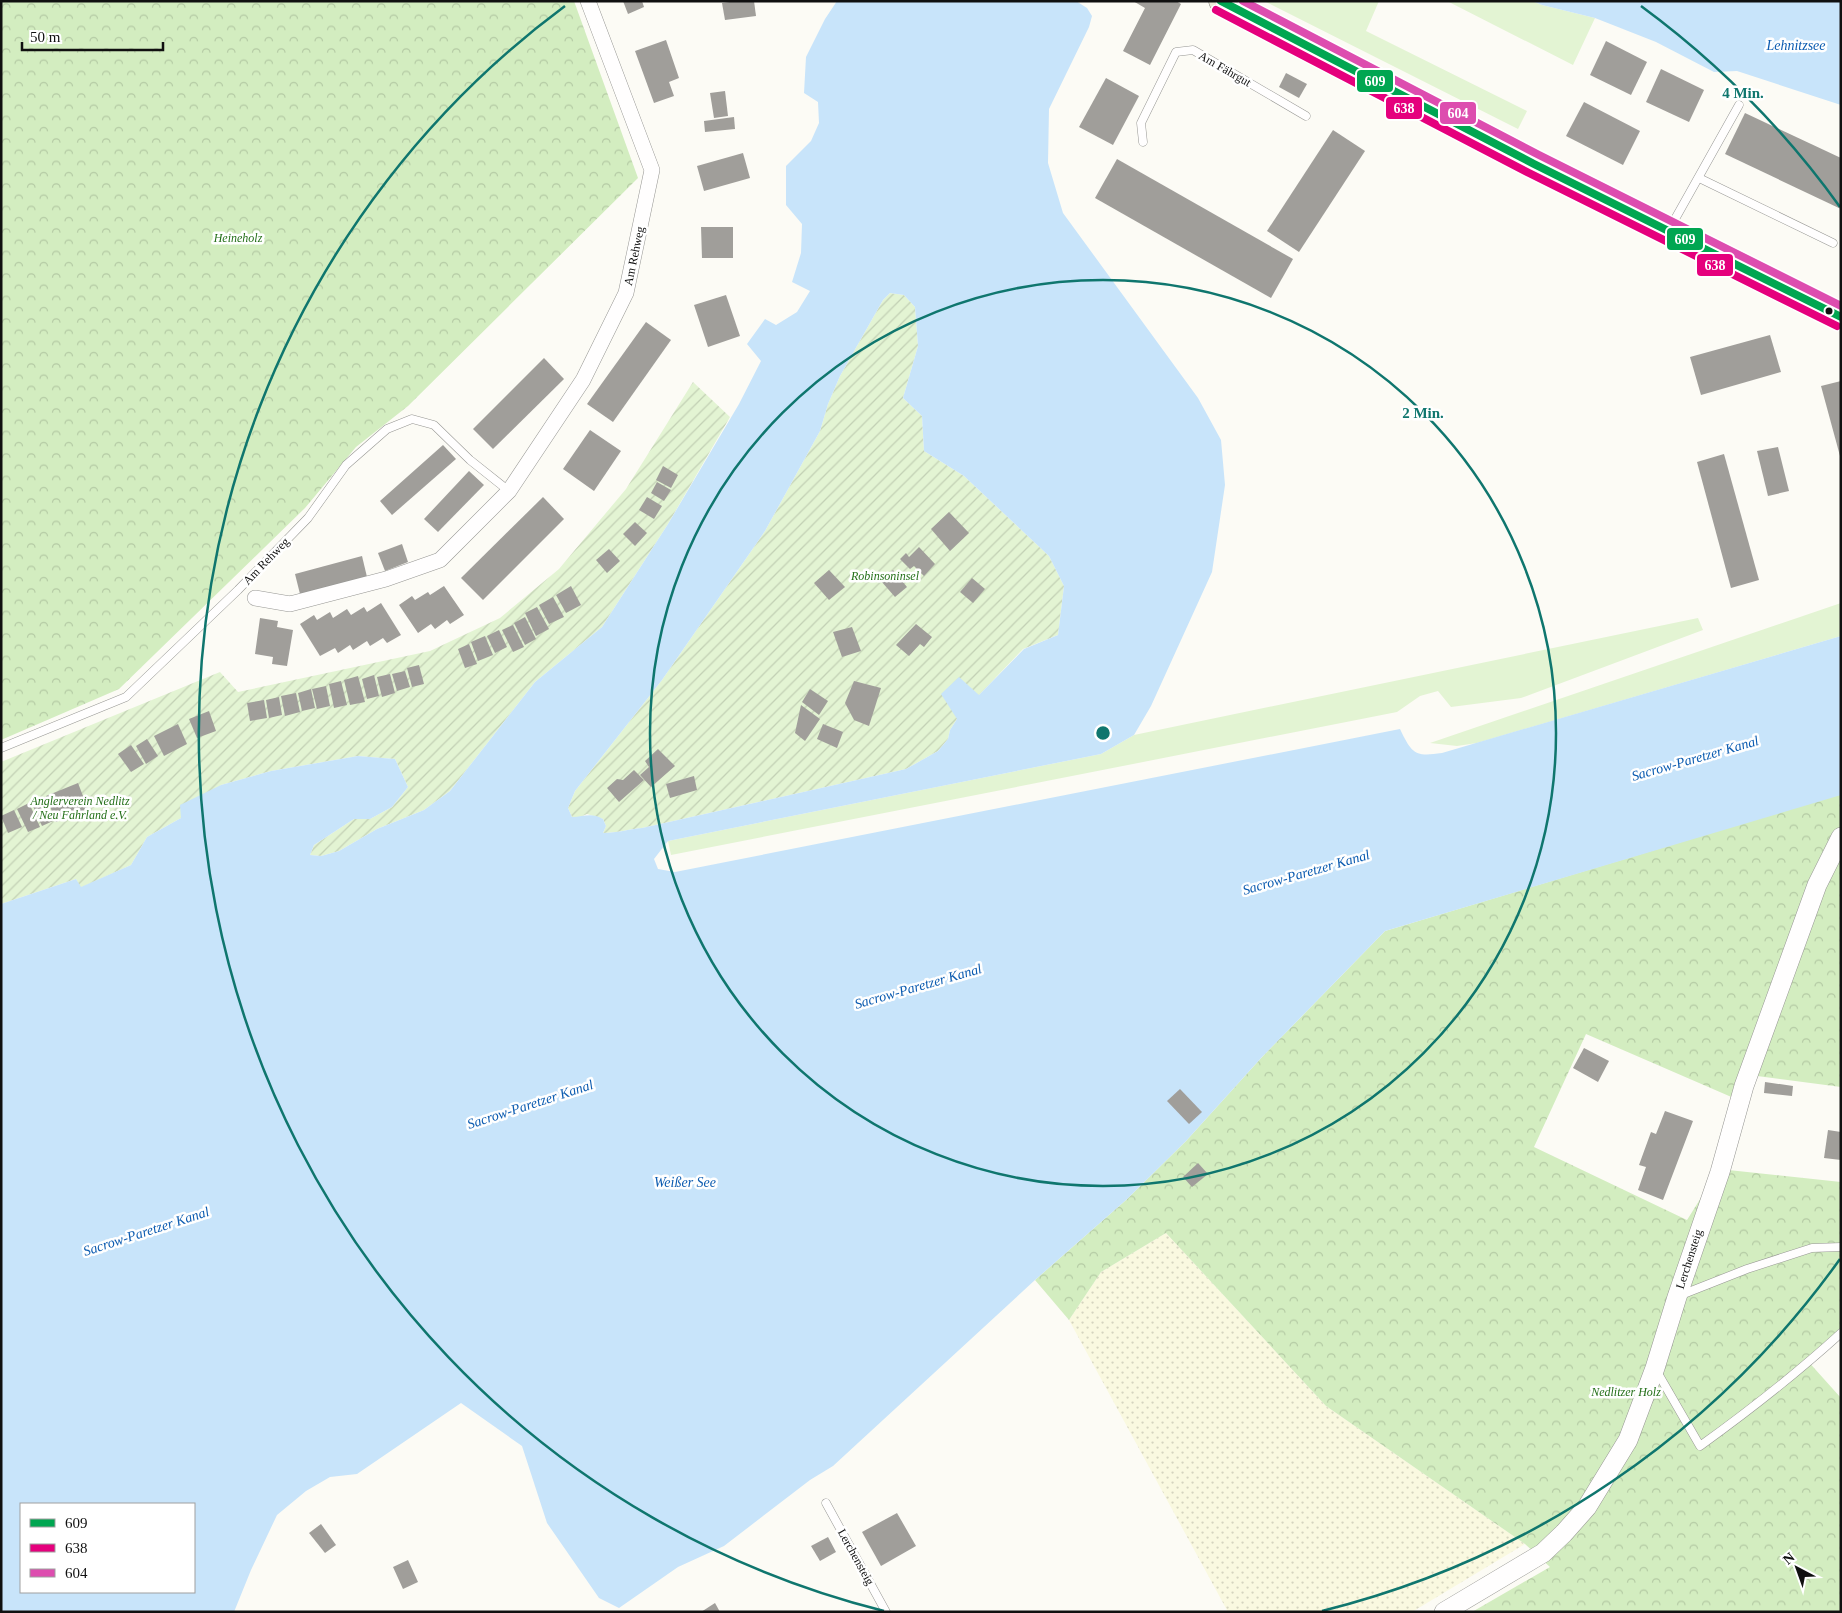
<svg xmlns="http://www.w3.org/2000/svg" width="1842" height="1613" font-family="'Times New Roman',serif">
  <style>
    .farmland { fill: url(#farmland-dots) }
    .grass { fill: #e3f4d3 }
    .forest { fill: url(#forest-crowns) }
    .garden { fill: url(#garden-furrows) }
    .water { fill: #c8e4fa; fill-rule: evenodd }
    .building { fill: #a09e9a }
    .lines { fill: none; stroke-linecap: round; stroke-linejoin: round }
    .service-casing { stroke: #969693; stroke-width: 9 }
    .minor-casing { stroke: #969693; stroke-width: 16 }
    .tertiary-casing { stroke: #969693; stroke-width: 20 }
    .primary-casing { stroke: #848380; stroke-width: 25 }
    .service { stroke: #fffefe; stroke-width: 8 }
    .minor { stroke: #fffefe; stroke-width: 15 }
    .tertiary { stroke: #fffefe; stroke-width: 19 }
    .primary { stroke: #eeead9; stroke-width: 24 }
    .bus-1-casing { stroke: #fff; stroke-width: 11 }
    .bus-2-casing { stroke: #fff; stroke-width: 11 }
    .bus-3-casing { stroke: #fff; stroke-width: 11 }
    .bus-1 { stroke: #00a651; stroke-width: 8 }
    .bus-2 { stroke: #e5007d; stroke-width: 8 }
    .bus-3 { stroke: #dd4daf; stroke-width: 8 }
    .ring { fill: none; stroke: #0f766e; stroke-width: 2.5 }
    .bus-dot { fill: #101010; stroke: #fff; stroke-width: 2 }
    .labels { text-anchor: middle; stroke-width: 5; stroke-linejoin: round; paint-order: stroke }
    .street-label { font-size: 12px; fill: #101010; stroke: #fff }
    .park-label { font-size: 12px; font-style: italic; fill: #236f18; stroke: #fff }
    .water-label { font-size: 14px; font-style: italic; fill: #0b5bb0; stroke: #fff }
    .centre { fill: #0f766e; stroke: #fff; stroke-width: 2.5 }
    .ring-label { font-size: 15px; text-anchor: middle; font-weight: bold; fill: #0f766e; stroke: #fff; stroke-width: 5; stroke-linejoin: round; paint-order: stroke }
    .line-badge { stroke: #fff; stroke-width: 2 }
    .badge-label { font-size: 14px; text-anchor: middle; font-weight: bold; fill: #fff }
  </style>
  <defs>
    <pattern id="farmland-dots" width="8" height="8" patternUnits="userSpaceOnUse" patternTransform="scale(1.25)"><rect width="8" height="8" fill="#faf9e0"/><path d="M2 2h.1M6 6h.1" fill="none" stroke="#d5d4bf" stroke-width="1.8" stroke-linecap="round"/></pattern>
    <pattern id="forest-crowns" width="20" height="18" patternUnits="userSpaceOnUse" patternTransform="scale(1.25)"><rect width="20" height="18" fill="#d3edc0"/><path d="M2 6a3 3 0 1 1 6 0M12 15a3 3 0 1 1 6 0" fill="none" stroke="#b4caa4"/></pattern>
    <pattern id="garden-furrows" width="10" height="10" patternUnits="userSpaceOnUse" patternTransform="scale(1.25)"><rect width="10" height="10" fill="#e3f4d3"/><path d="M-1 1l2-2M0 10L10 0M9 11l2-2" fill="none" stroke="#c2d0b4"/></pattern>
  </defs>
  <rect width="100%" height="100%" fill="#fcfbf5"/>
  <!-- farmland -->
  <polygon class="farmland" points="1166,1233 1326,1406 1525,1544 1412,1612 1228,1612 1069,1320 1101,1272"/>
  <!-- grass -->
  <g class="grass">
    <polygon points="1264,1 1379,1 1366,31 1527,111 1518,129"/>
    <polygon points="1447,1 1532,1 1542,5 1595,18 1573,65"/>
    <polygon points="1841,603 1841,636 1477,743 1457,746 1430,743"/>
    <polygon points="1698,618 1703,630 1521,698 1451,707 1438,691 1420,696 1397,712 671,855 668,841 1101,754 1134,735"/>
  </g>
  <!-- forest -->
  <g class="forest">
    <polygon points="1,1 574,1 638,178 408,406 356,447 305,508 119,689 1,740"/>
    <polygon points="1841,794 1841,1087 1757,1076 1736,1099 1586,1034 1534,1147 1687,1220 1719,1169 1841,1182 1841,1328 1806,1359 1841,1398 1841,1612 1472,1612 1550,1567 1525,1544 1326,1406 1166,1233 1101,1272 1069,1320 1035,1280 1126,1200 1186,1141 1262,1057 1385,931"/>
  </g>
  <!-- garden -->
  <g class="garden">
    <path d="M890,293L904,295L915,307L918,346L903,398L922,416L924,451L964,476L1049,556L1064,586L1058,635L1023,649L978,696L959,678L957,719L950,730L948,739L938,751L906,769L642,828C629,829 617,833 603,833L606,826L603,819L587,814L580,817H572L568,808L575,791L662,680L765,531L820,431L828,404L840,376L883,300Z"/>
    <polygon points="693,382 730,417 668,524 602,627 535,682 450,791 424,810 377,829 339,851 321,856 310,855 314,845 354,819 370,819 392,807 408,787 395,759 358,756 271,771 221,785 181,818 147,837 131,865 80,888 76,879 1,904 1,762 220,672 238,692 430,651 500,618 559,569 626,489"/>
  </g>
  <!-- water -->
  <g class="water">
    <path d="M837,1H1076L1087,8L1092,16L1089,27L1049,109L1048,163L1063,213L1198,398L1221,440L1225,485L1212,572L1151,706L1134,735L1101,754L668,841L654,859L658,869L675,872L1400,729C1412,754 1415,757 1442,753L1841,636V795L1385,931L1262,1057L1186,1141L1126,1200L1035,1280L833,1466L810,1480L724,1546L678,1567L619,1608L599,1598L547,1523L522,1446L461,1403L357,1474L330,1477L306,1491L277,1515L251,1570L234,1612H1V904L76,879L81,887L131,865L147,837L181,818L180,805L221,785L271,771L358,756L395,759L408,787L392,807L370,819H354L314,845L310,855L321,856L339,851L377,829L424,810L450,791L535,682L602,627L668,524L739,404L761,361L747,344L765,319L776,325L797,312L810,291L792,282L801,253L802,224L786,205V166L811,141L819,123L818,102L804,93L806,57L825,19ZM890,293L904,295L915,307L918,346L903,398L922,416L924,451L964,476L1049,556L1064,586L1058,635L1024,649L979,695L959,677L941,694L957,719L950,730L948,739L938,751L906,769L642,828C629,829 617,833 603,833L606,826L603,819C591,812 584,817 572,817L568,808L575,791L662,680L765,531L820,431L828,404L840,376L883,300ZM21,1504H194V1592H21Z"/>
    <polygon points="1532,1 1841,1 1841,105 1737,71 1714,72 1656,42 1595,18 1542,5"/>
  </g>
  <!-- building -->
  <g class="building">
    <polygon points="623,1 642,1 644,7 628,14"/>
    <polygon points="737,1 754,1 756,16 725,20 722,3"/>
    <polygon points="1133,1 1176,1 1181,4 1150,65 1123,51 1145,8"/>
    <polygon points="666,40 679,78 669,82 674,96 654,103 635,51"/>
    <polygon points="1606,41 1647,62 1631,95 1590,75"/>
    <polygon points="1661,69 1704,90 1689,122 1646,102"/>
    <polygon points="1286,73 1307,84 1299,98 1279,87"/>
    <polygon points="1106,78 1139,96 1113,145 1079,127"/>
    <polygon points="725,91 728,116 714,118 710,93"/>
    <polygon points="1584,102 1640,131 1623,165 1566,136"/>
    <polygon points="1745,113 1841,158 1841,209 1725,154"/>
    <polygon points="734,117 735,129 705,132 704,121"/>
    <polygon points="1333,130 1365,151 1299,252 1267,231"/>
    <polygon points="743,153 750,178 704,191 697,166"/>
    <polygon points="1117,159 1293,259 1271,298 1095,198"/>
    <polygon points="701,227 733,227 733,258 702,258"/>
    <polygon points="726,295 740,336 708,347 694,305"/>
    <polygon points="646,322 671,340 613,422 587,404"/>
    <polygon points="1770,335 1781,372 1701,395 1690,357"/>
    <polygon points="544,358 564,379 493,449 473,429"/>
    <polygon points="1841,381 1841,456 1840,456 1821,386"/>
    <polygon points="590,430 621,451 594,491 563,469"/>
    <polygon points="443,445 456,459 392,515 380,501"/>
    <polygon points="1778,447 1789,491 1768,496 1757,451"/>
    <polygon points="1724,454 1759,580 1731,588 1697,462"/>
    <polygon points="663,466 678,475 671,488 656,480"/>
    <polygon points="469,471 484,485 438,532 424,519"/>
    <polygon points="657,482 671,490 664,501 651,493"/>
    <polygon points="543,497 564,519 483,600 461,578"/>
    <polygon points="647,497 662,506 654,519 639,510"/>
    <polygon points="949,512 969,533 950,551 931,529"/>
    <polygon points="635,522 647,533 635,546 623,534"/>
    <polygon points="402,544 408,562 385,571 378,553"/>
    <polygon points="919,547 935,564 924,576 914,566 910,569 900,559 906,553 909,557"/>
    <polygon points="609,549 620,561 607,573 596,560"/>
    <polygon points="362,556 367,577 300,594 295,574"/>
    <polygon points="829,570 845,587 829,600 814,583"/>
    <polygon points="893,570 907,587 895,597 881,581"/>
    <polygon points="972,578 985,589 973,603 960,592"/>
    <polygon points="444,586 464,615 450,624 447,620 435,629 431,624 418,633 399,605 412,596 415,600 428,592 430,595"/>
    <polygon points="571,586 581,605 566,613 556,595"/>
    <polygon points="553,597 564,617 549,624 539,605"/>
    <polygon points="381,603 401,635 387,643 383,638 370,646 367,641 353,650 350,645 338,653 335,648 320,656 300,624 314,615 317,620 330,612 333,618 347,609 351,615 364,607 367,612"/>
    <polygon points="537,607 549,629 536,636 525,613"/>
    <polygon points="525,617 536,639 525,645 514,623"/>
    <polygon points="260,618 278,621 277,627 293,630 287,666 272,664 273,657 255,654"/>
    <polygon points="916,624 932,637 924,647 920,644 909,656 896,645"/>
    <polygon points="513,625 524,647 513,652 502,630"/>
    <polygon points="852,627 861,651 842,657 833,632"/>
    <polygon points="499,630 507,647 495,653 487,636"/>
    <polygon points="485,636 493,655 478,661 471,642"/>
    <polygon points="469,644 477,664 465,668 458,649"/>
    <polygon points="419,665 424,684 412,687 407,668"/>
    <polygon points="405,671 410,687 397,691 392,674"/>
    <polygon points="390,674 395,693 382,697 377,677"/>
    <polygon points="374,675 379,696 367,699 362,679"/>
    <polygon points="358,676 365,702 350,705 344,680"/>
    <polygon points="341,681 347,705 334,708 329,684"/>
    <polygon points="854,681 881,688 869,726 854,720 845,703"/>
    <polygon points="326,686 330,706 317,709 312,689"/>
    <polygon points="311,689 315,708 302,711 298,693"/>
    <polygon points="810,689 828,701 819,715 802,702"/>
    <polygon points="296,693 300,712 285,716 281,696"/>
    <polygon points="279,697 282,715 269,718 266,700"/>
    <polygon points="264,700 267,718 250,721 247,703"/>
    <polygon points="801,705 820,719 805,741 795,733"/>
    <polygon points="209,711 216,731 197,738 189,719"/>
    <polygon points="178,724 187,744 164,756 154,736"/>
    <polygon points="823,724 843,732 837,748 817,739"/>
    <polygon points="147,739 158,756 146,764 136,746"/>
    <polygon points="131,745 144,764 131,772 118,754"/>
    <polygon points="658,749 675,766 651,787 640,775 649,767 645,761"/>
    <polygon points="634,770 644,780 619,802 607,788 617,779 623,780"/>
    <polygon points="694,776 697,790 670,798 666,784"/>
    <polygon points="78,783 88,809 56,822 46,796"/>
    <polygon points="42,798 53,821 42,826 32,804"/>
    <polygon points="29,803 40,827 28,832 17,809"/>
    <polygon points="14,810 22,827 8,833 1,816"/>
    <polygon points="1584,1048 1609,1061 1598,1082 1573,1068"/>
    <polygon points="1765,1082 1793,1086 1792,1096 1764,1093"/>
    <polygon points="1180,1089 1202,1112 1189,1124 1167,1101"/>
    <polygon points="1665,1111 1693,1121 1663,1200 1638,1190 1646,1167 1639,1165 1651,1132 1656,1134"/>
    <polygon points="1828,1130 1841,1132 1841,1160 1824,1158"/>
    <polygon points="1198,1163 1208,1174 1192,1187 1183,1177"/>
    <polygon points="897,1513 916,1546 881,1566 862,1532"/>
    <polygon points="321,1524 336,1545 325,1553 309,1533"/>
    <polygon points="828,1537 836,1552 820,1561 811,1546"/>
    <polygon points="408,1560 418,1582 403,1589 393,1567"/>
    <polygon points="715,1603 720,1612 701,1612"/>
  </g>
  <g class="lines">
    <defs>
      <g id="service">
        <polyline points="1143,142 1141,123 1176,52 1193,50 1306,116"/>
        <polyline points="1699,178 1833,243"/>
        <polyline points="1670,228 1739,105"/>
        <polyline points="1,748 126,697 238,590 308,518 346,465 387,429 412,419 434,425 470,460 509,491"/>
        <polyline points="1681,1295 1747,1269 1812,1248 1841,1247"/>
        <path d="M1656,1370L1700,1446C1750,1410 1796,1374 1841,1333"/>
        <polyline points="826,1503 886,1612"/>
      </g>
      <polyline id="minor" points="255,598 290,604 386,579 440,560 509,491 583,380 626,293 652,170 588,1"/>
      <polyline id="tertiary" points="1444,1612 1543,1553 1564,1533 1587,1507 1628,1440 1655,1368 1677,1297 1720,1172 1744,1086 1817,885 1841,837"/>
      <polyline id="primary" points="1221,1 1534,164 1841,317"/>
    </defs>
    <!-- service casing -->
    <use href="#service" class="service-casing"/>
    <!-- minor casing -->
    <use href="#minor" class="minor-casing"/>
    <!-- tertiary casing -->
    <use href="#tertiary" class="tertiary-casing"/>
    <!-- primary casing -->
    <use href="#primary" class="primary-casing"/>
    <!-- service -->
    <use href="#service" class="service"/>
    <!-- minor -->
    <use href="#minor" class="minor"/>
    <!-- tertiary -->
    <use href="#tertiary" class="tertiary"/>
    <!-- primary -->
    <use href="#primary" class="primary"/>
    <defs>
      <polyline id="bus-1" points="1221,1 1534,164 1841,317"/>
      <polyline id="bus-2" points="1216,10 1529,173 1837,326"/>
      <polyline id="bus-3" points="1243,1 1539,155 1841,306"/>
    </defs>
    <!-- bus-1 casing -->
    <use href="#bus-1" class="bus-1-casing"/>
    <!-- bus-2 casing -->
    <use href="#bus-2" class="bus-2-casing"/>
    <!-- bus-3 casing -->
    <use href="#bus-3" class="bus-3-casing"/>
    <!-- bus-1 -->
    <use href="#bus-1" class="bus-1"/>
    <!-- bus-2 -->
    <use href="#bus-2" class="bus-2"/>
    <!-- bus-3 -->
    <use href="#bus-3" class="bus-3"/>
  </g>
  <!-- distance rings -->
  <g class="ring">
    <circle cx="1103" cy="733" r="453"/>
    <path d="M1840 1259A905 905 0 0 1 1322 1611M884 1611A905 905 0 0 1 565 6M1641 6A905 905 0 0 1 1840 207"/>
  </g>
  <!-- markers -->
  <circle class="bus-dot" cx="1829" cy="311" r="4.5"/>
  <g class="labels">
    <!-- street labels -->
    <g class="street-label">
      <text transform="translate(1225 69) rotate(30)" y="4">Am Fährgut</text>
      <text transform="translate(634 256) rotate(-78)" y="4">Am Rehweg</text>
      <text transform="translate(266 561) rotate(-46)" y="4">Am Rehweg</text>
      <text transform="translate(1689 1259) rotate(-72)" y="4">Lerchensteig</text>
      <text transform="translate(856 1557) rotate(61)" y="4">Lerchensteig</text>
    </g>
    <!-- park labels -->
    <g class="park-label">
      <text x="238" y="242">Heineholz</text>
      <text x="885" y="580">Robinsoninsel</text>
      <text x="80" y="805">Anglerverein Nedlitz<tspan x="80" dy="14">/ Neu Fahrland e.V.</tspan></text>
      <text x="1626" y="1396">Nedlitzer Holz</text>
    </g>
    <!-- water labels -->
    <g class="water-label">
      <text x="1796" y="50">Lehnitzsee</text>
      <text transform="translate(1695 758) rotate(-16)" y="5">Sacrow-Paretzer Kanal</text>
      <text transform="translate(1306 872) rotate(-16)" y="5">Sacrow-Paretzer Kanal</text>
      <text transform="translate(918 986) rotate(-16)" y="5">Sacrow-Paretzer Kanal</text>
      <text transform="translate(530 1104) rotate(-18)" y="5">Sacrow-Paretzer Kanal</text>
      <text x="685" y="1187">Weißer See</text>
      <text transform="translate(146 1231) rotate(-18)" y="5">Sacrow-Paretzer Kanal</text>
    </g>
  </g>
  <circle cx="1103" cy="733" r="8" class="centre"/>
  <g class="ring-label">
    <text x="1743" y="98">4 Min.</text>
    <text x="1423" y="418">2 Min.</text>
  </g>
  <g class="line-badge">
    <rect x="1356" y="69" width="38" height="24" rx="5" fill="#00a651"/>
    <rect x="1385" y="96" width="38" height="24" rx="5" fill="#e5007d"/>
    <rect x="1439" y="101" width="38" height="24" rx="5" fill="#dd4daf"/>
    <rect x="1666" y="227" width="38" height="24" rx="5" fill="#00a651"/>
    <rect x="1696" y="253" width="38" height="24" rx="5" fill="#e5007d"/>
  </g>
  <g class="badge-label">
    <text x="1375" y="86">609</text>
    <text x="1404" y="113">638</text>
    <text x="1458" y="118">604</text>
    <text x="1685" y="244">609</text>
    <text x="1715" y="270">638</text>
  </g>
  <!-- border -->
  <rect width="1842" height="1613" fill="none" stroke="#101010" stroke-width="5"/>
  <!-- legend -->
  <rect x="20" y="1503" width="175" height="90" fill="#ffffff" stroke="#9f9f9f"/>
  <rect x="30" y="1519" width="25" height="8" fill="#00a651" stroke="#9f9f9f"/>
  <text x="65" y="1528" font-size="15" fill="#101010">609</text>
  <rect x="30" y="1544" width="25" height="8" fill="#e5007d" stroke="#9f9f9f"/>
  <text x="65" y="1553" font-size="15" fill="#101010">638</text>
  <rect x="30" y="1569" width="25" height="8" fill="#dd4daf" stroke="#9f9f9f"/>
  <text x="65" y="1578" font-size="15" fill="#101010">604</text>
  <!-- north arrow -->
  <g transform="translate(1797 1568) rotate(319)" stroke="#ffffff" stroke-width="4" paint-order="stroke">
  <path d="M0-4L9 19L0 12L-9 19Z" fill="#101010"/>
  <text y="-8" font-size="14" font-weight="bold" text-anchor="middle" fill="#101010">N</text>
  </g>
  <!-- scale -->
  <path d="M22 42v8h141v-8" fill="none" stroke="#101010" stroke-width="2.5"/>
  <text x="30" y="42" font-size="15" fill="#101010" stroke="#ffffff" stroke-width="4" paint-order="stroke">50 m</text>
</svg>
